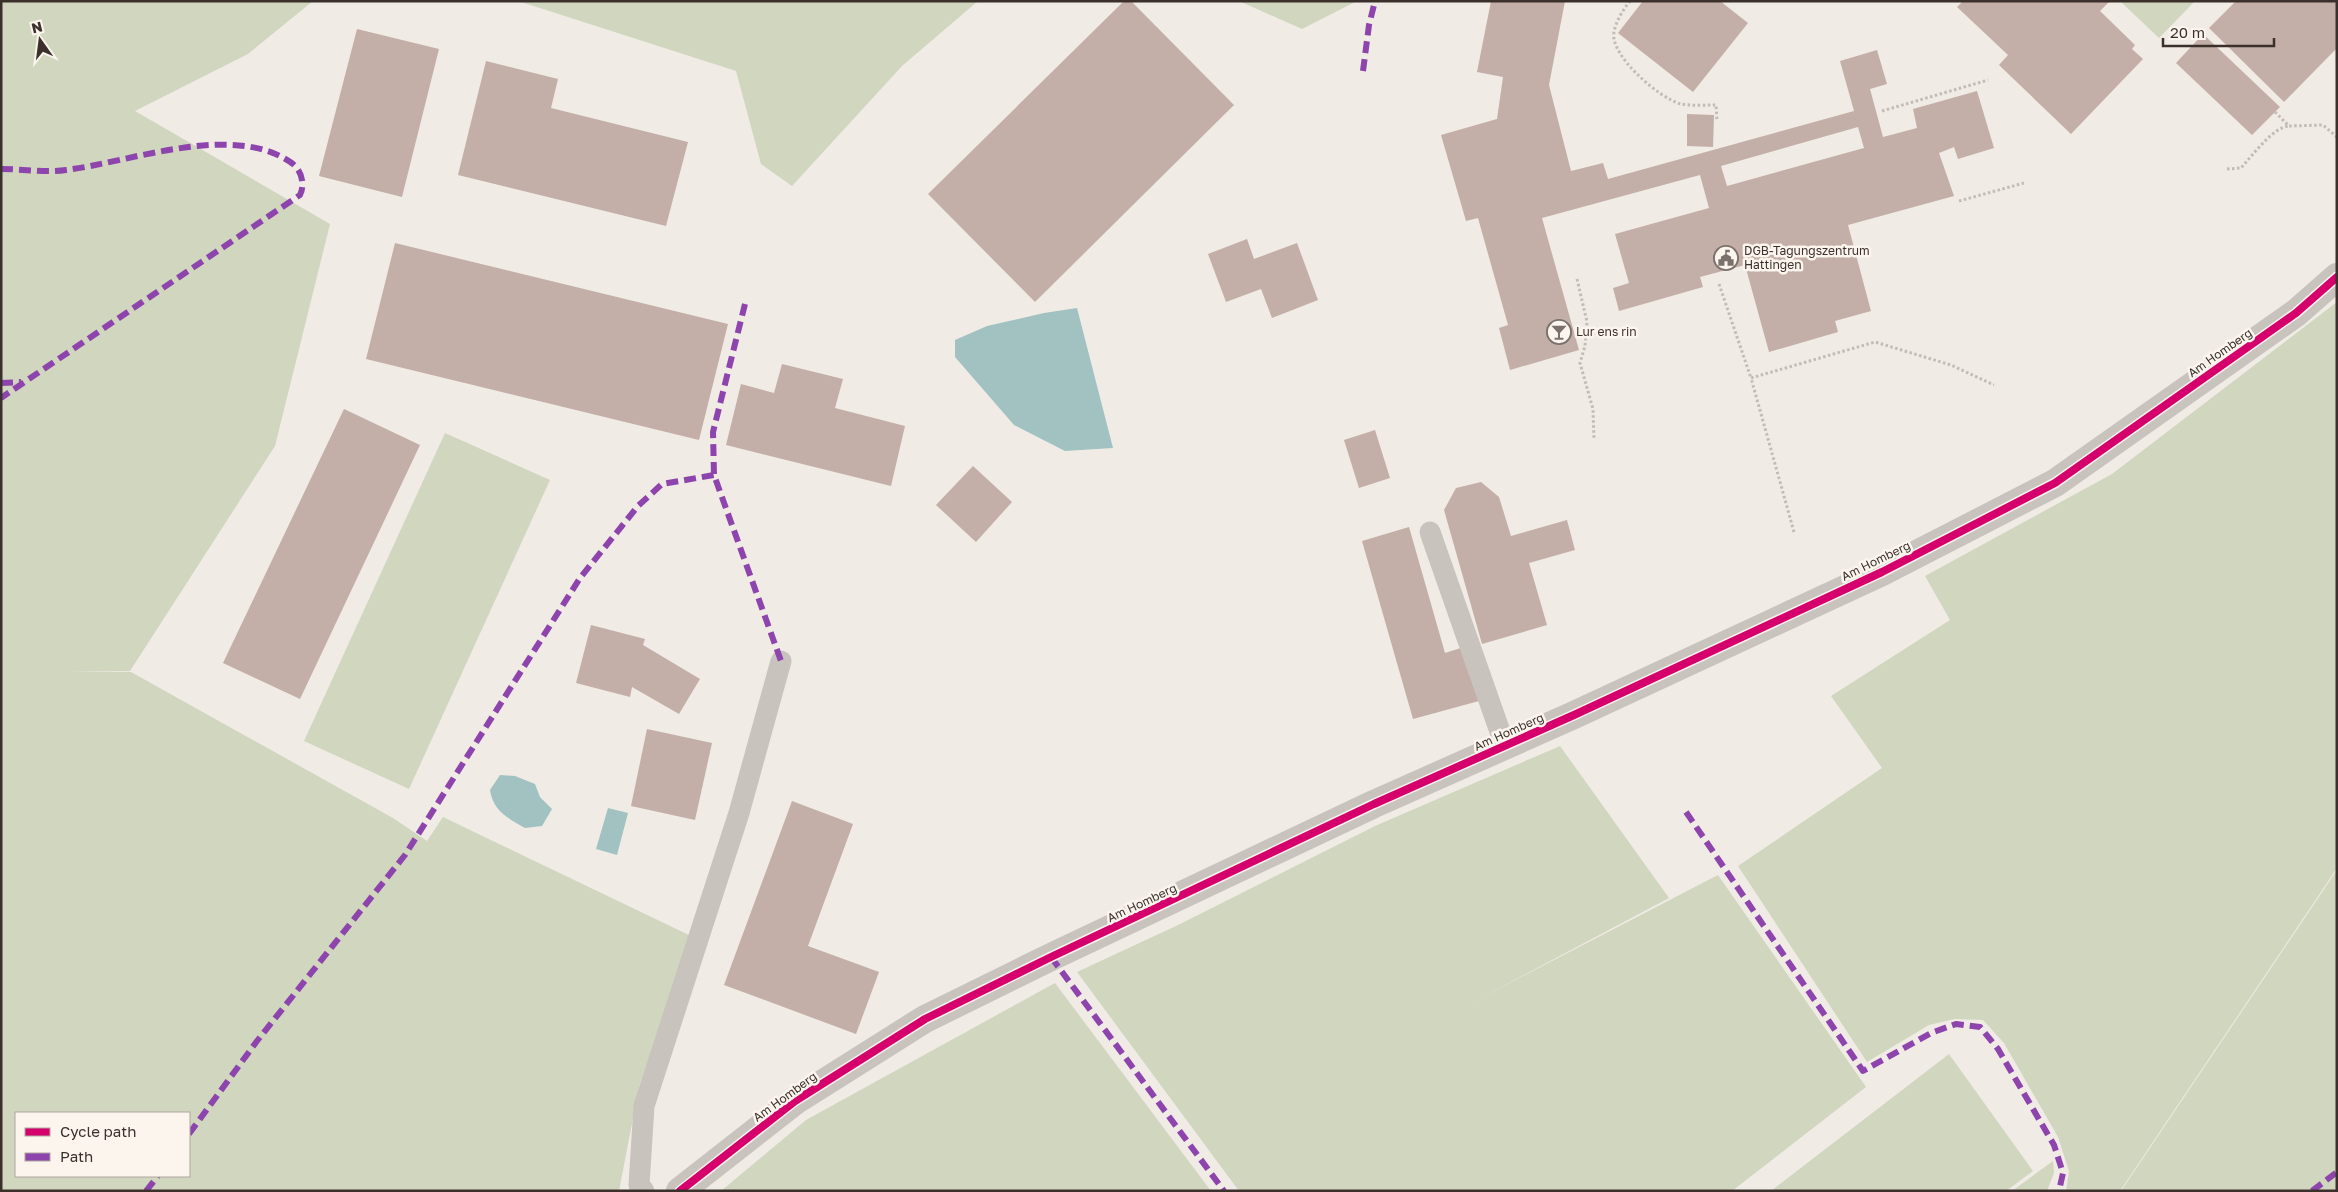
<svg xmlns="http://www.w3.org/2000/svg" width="2338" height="1192" font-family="'Golos Text',sans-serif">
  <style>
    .green { fill: #d1d6bf; fill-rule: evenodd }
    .water { fill: #a1c2c1 }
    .building { fill: #c3afa7; fill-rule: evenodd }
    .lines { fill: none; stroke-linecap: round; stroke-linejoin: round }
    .path { stroke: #c2bbb6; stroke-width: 3; stroke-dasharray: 2.5 2.5; stroke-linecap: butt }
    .lane { stroke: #c9c3be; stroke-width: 21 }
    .street { stroke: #c9c3be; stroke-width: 28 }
    .quiet { stroke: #8e44ad; stroke-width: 6; stroke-dasharray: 12 6; stroke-linecap: butt }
    .cycleway-casing { stroke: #fbf5ee; stroke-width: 11 }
    .cycleway { stroke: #d6006c; stroke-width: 8 }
    .labels { text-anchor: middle; stroke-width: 5; stroke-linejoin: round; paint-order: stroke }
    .poi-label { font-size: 12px; fill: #3b302b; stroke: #fbf5ee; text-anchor: start }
    .street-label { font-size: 12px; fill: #3b302b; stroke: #fbf5ee }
  </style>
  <rect width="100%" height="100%" fill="#f0ebe5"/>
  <!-- green -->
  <g class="green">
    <path d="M1,1H138L135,108L138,1H313L248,54L135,111L330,224L275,446L130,671H68L131,672L393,818L427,841L443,817L691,936L639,1087L619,1191H1ZM16,1113H189V1176H16Z"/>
    <polygon points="518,1 978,1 902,66 792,186 761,164 736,71"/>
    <polygon points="1239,1 1357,1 1302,29"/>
    <polygon points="2120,1 2195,1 2159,38"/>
    <polygon points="2337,302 2337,868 2120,1191 2066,1191 2069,1171 2058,1137 2004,1043 1983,1020 1955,1019 1929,1025 1867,1062 1738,866 1882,768 1831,696 1950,620 1925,576 2112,474"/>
    <polygon points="445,433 550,480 409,789 304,741"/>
    <polygon points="1560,746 1669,898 1473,1002 1718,875 1866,1087 1732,1191 1239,1191 1077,972 1178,925 1375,826"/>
    <polygon points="2337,870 2337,1191 2121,1191"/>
    <polygon points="1055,983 1211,1191 721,1191 806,1120"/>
    <polygon points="1949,1054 2033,1171 2006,1191 1771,1191"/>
    <polygon points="2053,1161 2054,1173 2047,1191 2012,1191"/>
  </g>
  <!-- water -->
  <g class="water">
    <polygon points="1077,308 1113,448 1065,451 1014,425 955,357 955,340 987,326 1044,313"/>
    <path d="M500,775L515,776L535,784L540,797L552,809L542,826L525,828C508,818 493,811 490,790Z"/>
    <polygon points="608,808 628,813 617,855 596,849"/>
  </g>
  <!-- building -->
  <g class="building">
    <polygon points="1124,1 1131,1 1234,105 1035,302 928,194"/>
    <path d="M1491,1H1565L1549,85L1571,171L1603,163L1608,179L1854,111L1840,61L1877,50L1887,84L1870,89L1883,137L1917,128L1913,109L1977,91L1994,148L1958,159L1954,147L1939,153L1954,196L1848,225L1871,311L1835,321L1838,332L1769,352L1745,265L1700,277L1703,287L1619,311L1613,288L1629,283L1615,234L1709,208L1700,175L1542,218L1579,350L1510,370L1499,328L1508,325L1478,218L1466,221L1441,135L1497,119L1503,77L1477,72ZM1858,127L1864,148L1727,186L1721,166Z"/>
    <polygon points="1643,1 1720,1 1748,23 1693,92 1618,33"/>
    <polygon points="1963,1 2110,1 2100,11 2135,45 2132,49 2143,59 2071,134 1999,65 2008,55 1957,7"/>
    <polygon points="2236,1 2337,1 2337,48 2284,102 2209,28"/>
    <polygon points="357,29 439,49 402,197 319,176"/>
    <polygon points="2203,34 2280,107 2252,135 2176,63"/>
    <polygon points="486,61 558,79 551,108 688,142 666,226 458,175"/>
    <polygon points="1687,114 1714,115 1713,147 1687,146"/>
    <polygon points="1247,239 1254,259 1297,243 1318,300 1272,318 1261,289 1226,302 1208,254"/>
    <polygon points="395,243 728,324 699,440 366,359"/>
    <polygon points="782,364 843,379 835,408 905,426 891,486 726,445 741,384 774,393"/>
    <polygon points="344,409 420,445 300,699 223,663"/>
    <polygon points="1375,430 1390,478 1359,488 1344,440"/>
    <polygon points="973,466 1012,502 976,542 936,505"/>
    <polygon points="1481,482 1499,497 1511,536 1567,520 1575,550 1529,563 1547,625 1482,644 1444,510 1456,488"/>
    <polygon points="1409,527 1445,653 1464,647 1479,701 1413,719 1362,541"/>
    <polygon points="591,625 645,639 643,645 700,679 679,714 632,687 630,697 576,683"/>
    <polygon points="647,729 712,743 695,820 631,806"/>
    <polygon points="792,801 853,824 808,946 879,972 856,1034 724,985"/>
  </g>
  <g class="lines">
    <!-- path -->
    <g class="path">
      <path d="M1630,1C1623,10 1616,21 1614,32C1609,55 1660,99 1681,104C1692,106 1705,105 1716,105L1717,121"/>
      <polyline points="1882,111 1988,80"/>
      <polyline points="2275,112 2289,126 2323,125 2337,137"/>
      <path d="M2227,169L2241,168C2252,156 2273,127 2289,126"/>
      <polyline points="1959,201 2024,183"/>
      <polyline points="1577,279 1587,322 1585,346 1580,363 1593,409 1594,440"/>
      <polyline points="1719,284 1751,378"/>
      <polyline points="1794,532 1751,378 1875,342 1951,365 1994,385"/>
    </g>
    <!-- lane -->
    <g class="lane">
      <polyline points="1430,532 1505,746"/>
      <polyline points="644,1191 639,1185 644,1106 739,813 781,661"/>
    </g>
    <!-- street -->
    <polyline class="street" points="680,1191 795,1101 925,1019 1051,957 1374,804 1574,715 1882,572 2055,483 2296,313 2337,277"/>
    <!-- quiet -->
    <g class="quiet">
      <polyline points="1363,71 1369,25 1375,1"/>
      <path d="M1,169C22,169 45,173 66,170C131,162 235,121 293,164C302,171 305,185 300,195L1,398"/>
      <polyline points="745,304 713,432 714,475 781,661"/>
      <polyline points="1,383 21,382"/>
      <polyline points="1686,812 1863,1071 1931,1033 1956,1024 1980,1027 1998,1049 2054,1145 2063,1173 2059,1191"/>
      <polyline points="1051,957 1224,1191"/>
      <polyline points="189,1134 257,1041 405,855 580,578 638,506 662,484 714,475"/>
      <polyline points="146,1191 158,1176"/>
      <polyline points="2312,1191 2337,1172"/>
    </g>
    <defs>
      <polyline id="cycleway" points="680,1191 795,1101 925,1019 1051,957 1374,804 1574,715 1882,572 2055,483 2296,313 2337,277"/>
    </defs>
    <!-- cycleway casing -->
    <use href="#cycleway" class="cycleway-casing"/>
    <!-- cycleway -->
    <use href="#cycleway" class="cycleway"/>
  </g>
  <!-- icons -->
  <defs>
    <symbol id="civic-ring" viewBox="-11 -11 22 22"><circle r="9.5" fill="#fbf5ee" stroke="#7a716c" stroke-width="1.5"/><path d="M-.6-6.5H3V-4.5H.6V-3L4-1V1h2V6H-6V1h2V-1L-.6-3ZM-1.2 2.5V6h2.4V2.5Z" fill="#7a716c"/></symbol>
    <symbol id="bar-ring" viewBox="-11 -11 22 22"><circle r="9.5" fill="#fbf5ee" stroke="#7a716c" stroke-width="1.5"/><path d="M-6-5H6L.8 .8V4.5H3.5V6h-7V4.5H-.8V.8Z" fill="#7a716c"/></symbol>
  </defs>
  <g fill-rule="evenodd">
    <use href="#civic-ring" x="1712" y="244" width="28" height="28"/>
    <use href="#bar-ring" x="1545" y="318" width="28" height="28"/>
  </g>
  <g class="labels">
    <!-- poi labels -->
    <g class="poi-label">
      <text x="1744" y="255">DGB-Tagungszentrum<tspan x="1744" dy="14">Hattingen</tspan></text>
      <text x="1576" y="336">Lur ens rin</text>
    </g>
    <!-- street labels -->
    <g class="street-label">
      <text transform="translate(2220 353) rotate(-35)" y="4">Am Homberg</text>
      <text transform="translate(1876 561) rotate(-26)" y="4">Am Homberg</text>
      <text transform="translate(1509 732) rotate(-24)" y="4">Am Homberg</text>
      <text transform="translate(1142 903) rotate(-25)" y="4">Am Homberg</text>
      <text transform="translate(785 1097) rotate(-36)" y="4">Am Homberg</text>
    </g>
  </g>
  <!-- border -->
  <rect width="2338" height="1192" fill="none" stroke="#3b302b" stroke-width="5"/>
  <!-- legend -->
  <rect x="15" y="1112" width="175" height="65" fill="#fbf5ee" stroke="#aea6a0"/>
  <rect x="25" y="1128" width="25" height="8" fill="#d6006c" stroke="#aea6a0"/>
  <text x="60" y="1137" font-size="15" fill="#3b302b">Cycle path</text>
  <rect x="25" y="1153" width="25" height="8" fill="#8e44ad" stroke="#aea6a0"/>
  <text x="60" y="1162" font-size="15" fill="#3b302b">Path</text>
  <!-- north arrow -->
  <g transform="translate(40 40) rotate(346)" stroke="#fbf5ee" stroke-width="4" paint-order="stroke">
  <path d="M0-4L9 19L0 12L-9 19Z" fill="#3b302b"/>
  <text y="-8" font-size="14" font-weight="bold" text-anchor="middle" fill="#3b302b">N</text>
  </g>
  <!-- scale -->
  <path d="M2163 38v8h111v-8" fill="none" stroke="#3b302b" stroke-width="2.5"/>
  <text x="2170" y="38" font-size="15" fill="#3b302b" stroke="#fbf5ee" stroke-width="4" paint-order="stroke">20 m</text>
</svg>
